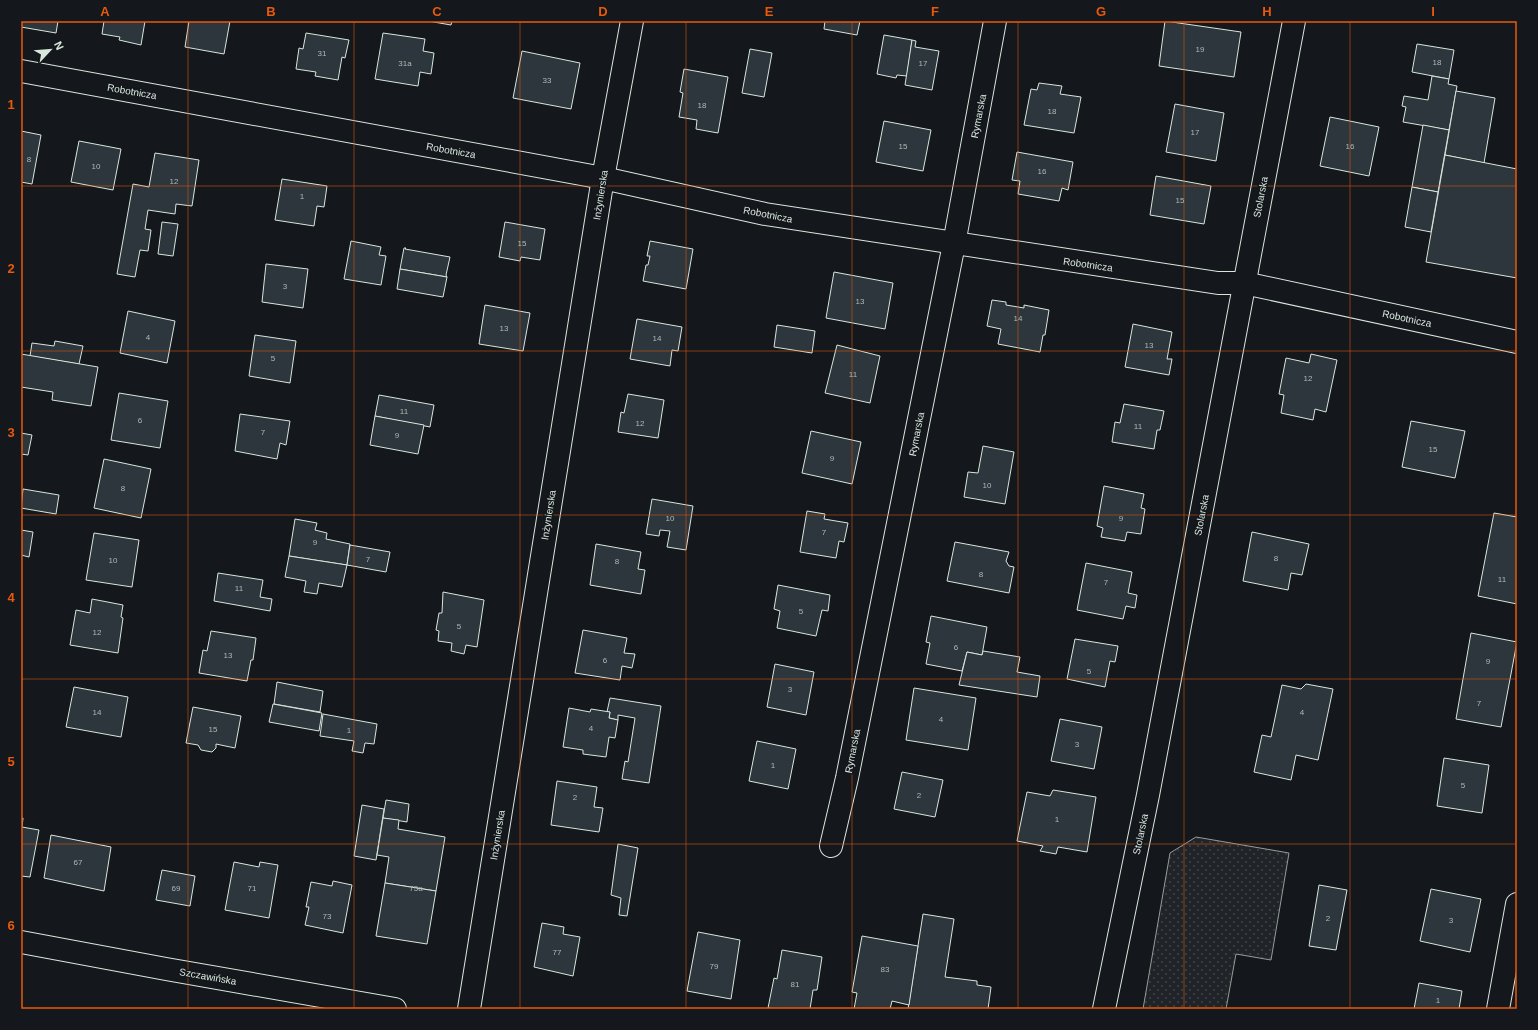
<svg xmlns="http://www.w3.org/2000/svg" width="1538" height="1030" font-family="Helvetica,sans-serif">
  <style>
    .grass { fill: url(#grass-dots); stroke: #939e99 }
    .building { fill: #2c363c; stroke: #d8e6dc }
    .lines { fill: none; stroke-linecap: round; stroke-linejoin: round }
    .street-casing { stroke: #d8e6dc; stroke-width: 24 }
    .secondary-casing { stroke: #d8e6dc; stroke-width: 24 }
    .street { stroke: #14181c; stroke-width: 22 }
    .secondary { stroke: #14181c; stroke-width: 22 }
    .grid { fill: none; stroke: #e8590c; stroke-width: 1; stroke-opacity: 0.55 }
    .labels { text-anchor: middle; stroke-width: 3; stroke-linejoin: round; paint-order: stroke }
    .number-label { font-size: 8px; fill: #adbab4 }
    .street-label { font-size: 10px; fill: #d8e6dc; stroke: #14181c }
    .neatline { fill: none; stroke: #e8590c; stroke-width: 1.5 }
    .grid-label { font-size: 13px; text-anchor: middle; font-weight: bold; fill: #e8590c }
  </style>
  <defs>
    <pattern id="grass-dots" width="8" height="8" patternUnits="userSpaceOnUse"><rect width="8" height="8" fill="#202428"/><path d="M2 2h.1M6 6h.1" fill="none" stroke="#404447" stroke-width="1.8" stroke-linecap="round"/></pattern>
  </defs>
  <rect width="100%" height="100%" fill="#14181c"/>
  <!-- grass -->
  <polygon class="grass" points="1196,837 1289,853 1271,960 1236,954 1226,1009 1143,1009 1170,853"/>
  <!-- building -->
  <g class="building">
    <polygon points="21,21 58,21 56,33 21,27"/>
    <polygon points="104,21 145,21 141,45 119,40 120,37 102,34"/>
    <polygon points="189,21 230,21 224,54 185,47"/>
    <polygon points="428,21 452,21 451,25"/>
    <polygon points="825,21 860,21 857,35 824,29"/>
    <polygon points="1165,21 1241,32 1234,77 1159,66"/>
    <polygon points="306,33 349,40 345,58 342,57 338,80 315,76 316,72 296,69 299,48 303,49"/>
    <polygon points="383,33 425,39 423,51 434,53 431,74 420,72 418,86 375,79"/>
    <polygon points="884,35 912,40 907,76 897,75 896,78 877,74"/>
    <polygon points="912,40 916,41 915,47 939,51 932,90 905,85"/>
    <polygon points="1417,44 1454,50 1449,79 1412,72"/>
    <polygon points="750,49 772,53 764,97 742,93"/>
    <polygon points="522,51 580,63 571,109 513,98"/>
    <polygon points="684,69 728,77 718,133 696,129 697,120 679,117 683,93 680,92"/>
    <polygon points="1432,76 1449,79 1448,84 1457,86 1449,130 1403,122 1406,107 1402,106 1404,96 1428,100"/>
    <polygon points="1039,83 1062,86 1060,94 1081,97 1074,133 1024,125 1031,89 1037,90"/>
    <polygon points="1456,91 1495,98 1484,163 1445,155"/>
    <polygon points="1175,104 1224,113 1216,161 1166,152"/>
    <polygon points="1330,117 1379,127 1369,176 1320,166"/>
    <polygon points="884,121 931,130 923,171 876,162"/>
    <polygon points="1423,125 1449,130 1438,192 1412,187"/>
    <polygon points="21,131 41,135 32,184 21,182"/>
    <polygon points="79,141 121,149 113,190 71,182"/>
    <polygon points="1017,152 1073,162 1068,190 1062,188 1059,201 1018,194 1020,181 1012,180"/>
    <polygon points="155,153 199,160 192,206 176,204 175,214 148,210 145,229 151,230 148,251 140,250 135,277 117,274 133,184 149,187"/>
    <polygon points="1445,155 1517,169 1517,278 1426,262"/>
    <polygon points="1156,176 1211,186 1204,224 1150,215"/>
    <polygon points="282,179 327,186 324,207 317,206 314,226 275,220"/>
    <polygon points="1412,187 1438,192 1431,232 1405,227"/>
    <polygon points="162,222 178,224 173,256 158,254"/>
    <polygon points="505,222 545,229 540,260 521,257 520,261 499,257"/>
    <polygon points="351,241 381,247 379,255 386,256 381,285 344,279"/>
    <polygon points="650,241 693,249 686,289 643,281 646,265 648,265 650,256 647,256"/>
    <polygon points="404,248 406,248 405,249 450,257 446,275 447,277 400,269"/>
    <polygon points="266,264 308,269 303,308 262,302"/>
    <polygon points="400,269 447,277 443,297 397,289"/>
    <polygon points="834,272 893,283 885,329 826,318"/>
    <polygon points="992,300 1006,302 1006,305 1024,308 1024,305 1049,310 1045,335 1043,335 1040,352 998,344 1001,329 987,326"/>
    <polygon points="485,305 530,313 523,351 479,344"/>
    <polygon points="128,311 175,321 167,363 120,353"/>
    <polygon points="637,319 682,327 678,351 672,350 670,366 630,359"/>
    <polygon points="1133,324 1172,332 1167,359 1172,359 1169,375 1125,367"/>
    <polygon points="777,325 815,331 812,353 774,347"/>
    <polygon points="255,335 296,341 290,383 249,376"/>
    <polygon points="55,341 83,346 79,364 30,356 32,343 54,346"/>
    <polygon points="837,345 880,356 870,403 825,393"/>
    <polygon points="21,354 98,367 91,406 52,400 53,392 21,387"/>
    <polygon points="1311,354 1337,360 1326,412 1315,409 1313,420 1281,413 1284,395 1279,394 1286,358 1309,363"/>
    <polygon points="119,393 168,401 160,448 111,440"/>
    <polygon points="628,394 664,400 658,438 618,432 621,412 624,413"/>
    <polygon points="379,395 434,405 430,427 375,416"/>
    <polygon points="1124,404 1164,411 1160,430 1157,430 1154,449 1112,442 1115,422 1120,423"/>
    <polygon points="240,414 290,421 286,445 280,443 277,459 235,451"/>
    <polygon points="375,416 424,425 418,454 370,445"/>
    <polygon points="1411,421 1465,431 1455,478 1402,467"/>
    <polygon points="811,431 861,442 852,484 802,473"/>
    <polygon points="21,433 32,435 28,455 21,454"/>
    <polygon points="983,446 1014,452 1005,504 964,497 968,472 978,473"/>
    <polygon points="104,459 151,469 141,518 94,508"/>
    <polygon points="1104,486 1144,494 1141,508 1145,509 1141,534 1127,532 1125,541 1101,537 1103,528 1097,526"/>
    <polygon points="23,489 59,495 56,514 21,508"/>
    <polygon points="652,499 693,506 686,550 667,547 670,531 660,530 659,536 646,534"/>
    <polygon points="807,511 825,514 824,519 848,523 844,542 839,541 836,558 800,552"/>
    <polygon points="1494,513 1517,517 1517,604 1478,596"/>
    <polygon points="295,519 317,523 315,530 327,533 326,539 350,544 347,565 289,556"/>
    <polygon points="21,530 33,532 29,557 21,555"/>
    <polygon points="1252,532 1309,544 1302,575 1291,573 1288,590 1243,581"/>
    <polygon points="94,533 139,540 132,587 86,580"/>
    <polygon points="955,542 1009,552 1006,561 1009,566 1014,567 1009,593 947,581"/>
    <polygon points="596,544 641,552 638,569 645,570 641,594 590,585"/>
    <polygon points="350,545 390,552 386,572 347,565"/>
    <polygon points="289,556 347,565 342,587 319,583 317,594 304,592 306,581 285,577"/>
    <polygon points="1086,563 1132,572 1128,593 1137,595 1135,608 1126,606 1123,619 1077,610"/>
    <polygon points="218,573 263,580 260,597 272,599 270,611 214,601"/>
    <polygon points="778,585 830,595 828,611 822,610 816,636 777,628 780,611 774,609"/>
    <polygon points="443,592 484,600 477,647 466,645 464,654 451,651 452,643 438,641 439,631 436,630 439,613 442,613"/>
    <polygon points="92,599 123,605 121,617 123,618 118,653 70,645 76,610 90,613"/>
    <polygon points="931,616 987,627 982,655 967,652 962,671 926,664 930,643 926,642"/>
    <polygon points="583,630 627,638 624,653 635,654 632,668 622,666 620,680 575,673"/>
    <polygon points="211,631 256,638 253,660 251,660 247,681 199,673 203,650 207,651"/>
    <polygon points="1471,633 1517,642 1501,727 1456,719"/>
    <polygon points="1075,639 1118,646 1115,662 1110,661 1105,687 1067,679"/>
    <polygon points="983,651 1020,657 1017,672 1040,676 1037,697 959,685 967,652 982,655"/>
    <polygon points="775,664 814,672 806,715 767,707"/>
    <polygon points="277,682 323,691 320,712 274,704"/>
    <polygon points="1306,684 1333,689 1318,760 1296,755 1291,780 1254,772 1262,735 1271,737 1282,685 1301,689"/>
    <polygon points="74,687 128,697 121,737 66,727"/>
    <polygon points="914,688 976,698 968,750 906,740"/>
    <polygon points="610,698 661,706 649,783 622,779 625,761 628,762 635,718 618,715 618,720 609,718 610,712 607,712"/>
    <polygon points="273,704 322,713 319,731 269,722"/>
    <polygon points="193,707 241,716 235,748 216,744 216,748 212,752 201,750 198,745 186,743"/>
    <polygon points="569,708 590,712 591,709 610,712 609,718 618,720 615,738 609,737 606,757 583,754 583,750 563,747"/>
    <polygon points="323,714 377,724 374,744 365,743 363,753 352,751 354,741 320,736"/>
    <polygon points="1060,719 1102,727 1094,769 1051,761"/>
    <polygon points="757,741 796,749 788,789 749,781"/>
    <polygon points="1444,758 1489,765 1482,813 1437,806"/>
    <polygon points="902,772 943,780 935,817 894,809"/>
    <polygon points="557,781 597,787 594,807 603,808 599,832 551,825"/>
    <polygon points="1053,790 1096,797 1087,852 1058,847 1056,854 1040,851 1043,846 1017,841 1027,792 1050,796"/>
    <polygon points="386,800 409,804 407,822 383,818"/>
    <polygon points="362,805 384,809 376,860 354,856"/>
    <polygon points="21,818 23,818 22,827 39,830 30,877 21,876"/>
    <polygon points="383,818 399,820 398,829 445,837 436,891 385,883 389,857 377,855"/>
    <polygon points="51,835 111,847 104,891 44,878"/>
    <polygon points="618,844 638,848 627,916 619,915 621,898 611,895"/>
    <polygon points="234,862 259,867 260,862 278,865 269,918 225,910"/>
    <polygon points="162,870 195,876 190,906 156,900"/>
    <polygon points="333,881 352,885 343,933 305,925 309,907 306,907 311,882 332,886"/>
    <polygon points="385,883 436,891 427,944 376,936"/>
    <polygon points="1319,885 1347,890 1336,950 1309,946"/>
    <polygon points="1431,889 1481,899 1470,952 1420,941"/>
    <polygon points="923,914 954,919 945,977 977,981 977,985 991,987 988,1009 908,1009"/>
    <polygon points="542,923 564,927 563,934 580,937 573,976 534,967"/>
    <polygon points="698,932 740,940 731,999 687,991"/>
    <polygon points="862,936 918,946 909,1005 892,1001 890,1009 854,1009 857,993 852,992"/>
    <polygon points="782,950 822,957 817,990 813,990 810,1009 777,1009 768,1008 774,978 777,979"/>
    <polygon points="1419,983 1462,991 1459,1009 1414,1009"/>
  </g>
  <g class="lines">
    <defs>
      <g id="street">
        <polyline points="21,71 603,178 765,214 1218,283 1244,283 1517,342"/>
        <polyline points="831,846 847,778 954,244 995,21"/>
        <polyline points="469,1009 603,178 632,21"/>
        <polyline points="1104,1009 1148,795 1294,21"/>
        <polyline points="1498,1009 1517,904"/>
      </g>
      <polyline id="secondary" points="21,942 166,969 395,1009"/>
    </defs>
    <!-- street casing -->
    <use href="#street" class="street-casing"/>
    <!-- secondary casing -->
    <use href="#secondary" class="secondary-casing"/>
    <!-- street -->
    <use href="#street" class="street"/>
    <!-- secondary -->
    <use href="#secondary" class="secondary"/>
  </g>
  <!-- grid -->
  <path class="grid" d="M188,21V1009M354,21V1009M520,21V1009M686,21V1009M852,21V1009M1018,21V1009M1184,21V1009M1350,21V1009M21,186H1517M21,351H1517M21,515H1517M21,679H1517M21,844H1517"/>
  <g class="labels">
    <!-- number labels -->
    <g class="number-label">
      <text x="1200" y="52">19</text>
      <text x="322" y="56">31</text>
      <text x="1437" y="65">18</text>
      <text x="405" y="66">31a</text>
      <text x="923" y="66">17</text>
      <text x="547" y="83">33</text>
      <text x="702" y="108">18</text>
      <text x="1052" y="114">18</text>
      <text x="1195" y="135">17</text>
      <text x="903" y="149">15</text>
      <text x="1350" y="149">16</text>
      <text x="29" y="162">8</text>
      <text x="96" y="169">10</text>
      <text x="1042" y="174">16</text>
      <text x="174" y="184">12</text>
      <text x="302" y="199">1</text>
      <text x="1180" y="203">15</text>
      <text x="522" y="246">15</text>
      <text x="285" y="289">3</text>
      <text x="860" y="304">13</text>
      <text x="1018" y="321">14</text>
      <text x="504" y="331">13</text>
      <text x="148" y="340">4</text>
      <text x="657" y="341">14</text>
      <text x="1149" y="348">13</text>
      <text x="273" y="361">5</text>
      <text x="853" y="377">11</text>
      <text x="1308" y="381">12</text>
      <text x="404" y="414">11</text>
      <text x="140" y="423">6</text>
      <text x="640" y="426">12</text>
      <text x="1138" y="429">11</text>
      <text x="263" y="435">7</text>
      <text x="397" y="438">9</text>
      <text x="1433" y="452">15</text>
      <text x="832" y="461">9</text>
      <text x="987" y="488">10</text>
      <text x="123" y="491">8</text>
      <text x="670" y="521">10</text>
      <text x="1121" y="521">9</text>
      <text x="824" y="535">7</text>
      <text x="315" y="545">9</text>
      <text x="1276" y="561">8</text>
      <text x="368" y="562">7</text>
      <text x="113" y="563">10</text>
      <text x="617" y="564">8</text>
      <text x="981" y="577">8</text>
      <text x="1502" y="582">11</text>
      <text x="1106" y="585">7</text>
      <text x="239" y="591">11</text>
      <text x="801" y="614">5</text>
      <text x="459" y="629">5</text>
      <text x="97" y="635">12</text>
      <text x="956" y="650">6</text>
      <text x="228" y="658">13</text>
      <text x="605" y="663">6</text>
      <text x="1488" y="664">9</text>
      <text x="1089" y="674">5</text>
      <text x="790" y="692">3</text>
      <text x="1479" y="706">7</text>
      <text x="97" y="715">14</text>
      <text x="1302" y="715">4</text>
      <text x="941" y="722">4</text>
      <text x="591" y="731">4</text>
      <text x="213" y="732">15</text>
      <text x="349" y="733">1</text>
      <text x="1077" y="747">3</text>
      <text x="773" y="768">1</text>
      <text x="1463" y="788">5</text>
      <text x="919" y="798">2</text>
      <text x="575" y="800">2</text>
      <text x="1057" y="822">1</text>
      <text x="78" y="865">67</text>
      <text x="176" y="891">69</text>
      <text x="252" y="891">71</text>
      <text x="416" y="891">75a</text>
      <text x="327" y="919">73</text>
      <text x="1328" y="921">2</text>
      <text x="1451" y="923">3</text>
      <text x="557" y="955">77</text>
      <text x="714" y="969">79</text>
      <text x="885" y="972">83</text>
      <text x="795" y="987">81</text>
      <text x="1438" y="1003">1</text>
    </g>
    <!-- street labels -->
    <g class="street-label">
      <text transform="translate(132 91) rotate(10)" y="4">Robotnicza</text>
      <text transform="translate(978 116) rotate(-79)" y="4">Rymarska</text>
      <text transform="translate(451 150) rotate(10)" y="4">Robotnicza</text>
      <text transform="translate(600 195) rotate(-81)" y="4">Inżynierska</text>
      <text transform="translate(1260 197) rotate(-79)" y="4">Stolarska</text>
      <text transform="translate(768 214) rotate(11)" y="4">Robotnicza</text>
      <text transform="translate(1088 264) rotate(8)" y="4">Robotnicza</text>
      <text transform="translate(1407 318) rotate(12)" y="4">Robotnicza</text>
      <text transform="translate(916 434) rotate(-79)" y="4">Rymarska</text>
      <text transform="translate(548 515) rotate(-81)" y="4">Inżynierska</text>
      <text transform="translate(1201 515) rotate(-79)" y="4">Stolarska</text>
      <text transform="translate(852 751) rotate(-79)" y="4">Rymarska</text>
      <text transform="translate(1140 834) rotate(-78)" y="4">Stolarska</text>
      <text transform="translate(497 835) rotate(-81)" y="4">Inżynierska</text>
      <text transform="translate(208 976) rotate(10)" y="4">Szczawińska</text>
    </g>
  </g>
  <!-- border -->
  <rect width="1538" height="1030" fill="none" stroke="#14181c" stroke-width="44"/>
  <!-- north arrow -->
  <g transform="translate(50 50) rotate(64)" stroke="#14181c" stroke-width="3" paint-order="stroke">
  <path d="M0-3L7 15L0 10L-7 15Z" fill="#d8e6dc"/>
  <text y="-6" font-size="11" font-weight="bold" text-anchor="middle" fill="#d8e6dc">N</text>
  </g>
  <rect x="22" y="22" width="1494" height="986" class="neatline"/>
  <g class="grid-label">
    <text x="105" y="16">A</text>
    <text x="271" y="16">B</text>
    <text x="437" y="16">C</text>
    <text x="603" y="16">D</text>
    <text x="769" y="16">E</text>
    <text x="935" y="16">F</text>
    <text x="1101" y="16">G</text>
    <text x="1267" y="16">H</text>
    <text x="1433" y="16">I</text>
    <text x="11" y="109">1</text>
    <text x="11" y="273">2</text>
    <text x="11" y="437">3</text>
    <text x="11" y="602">4</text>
    <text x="11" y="766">5</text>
    <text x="11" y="930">6</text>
  </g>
</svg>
